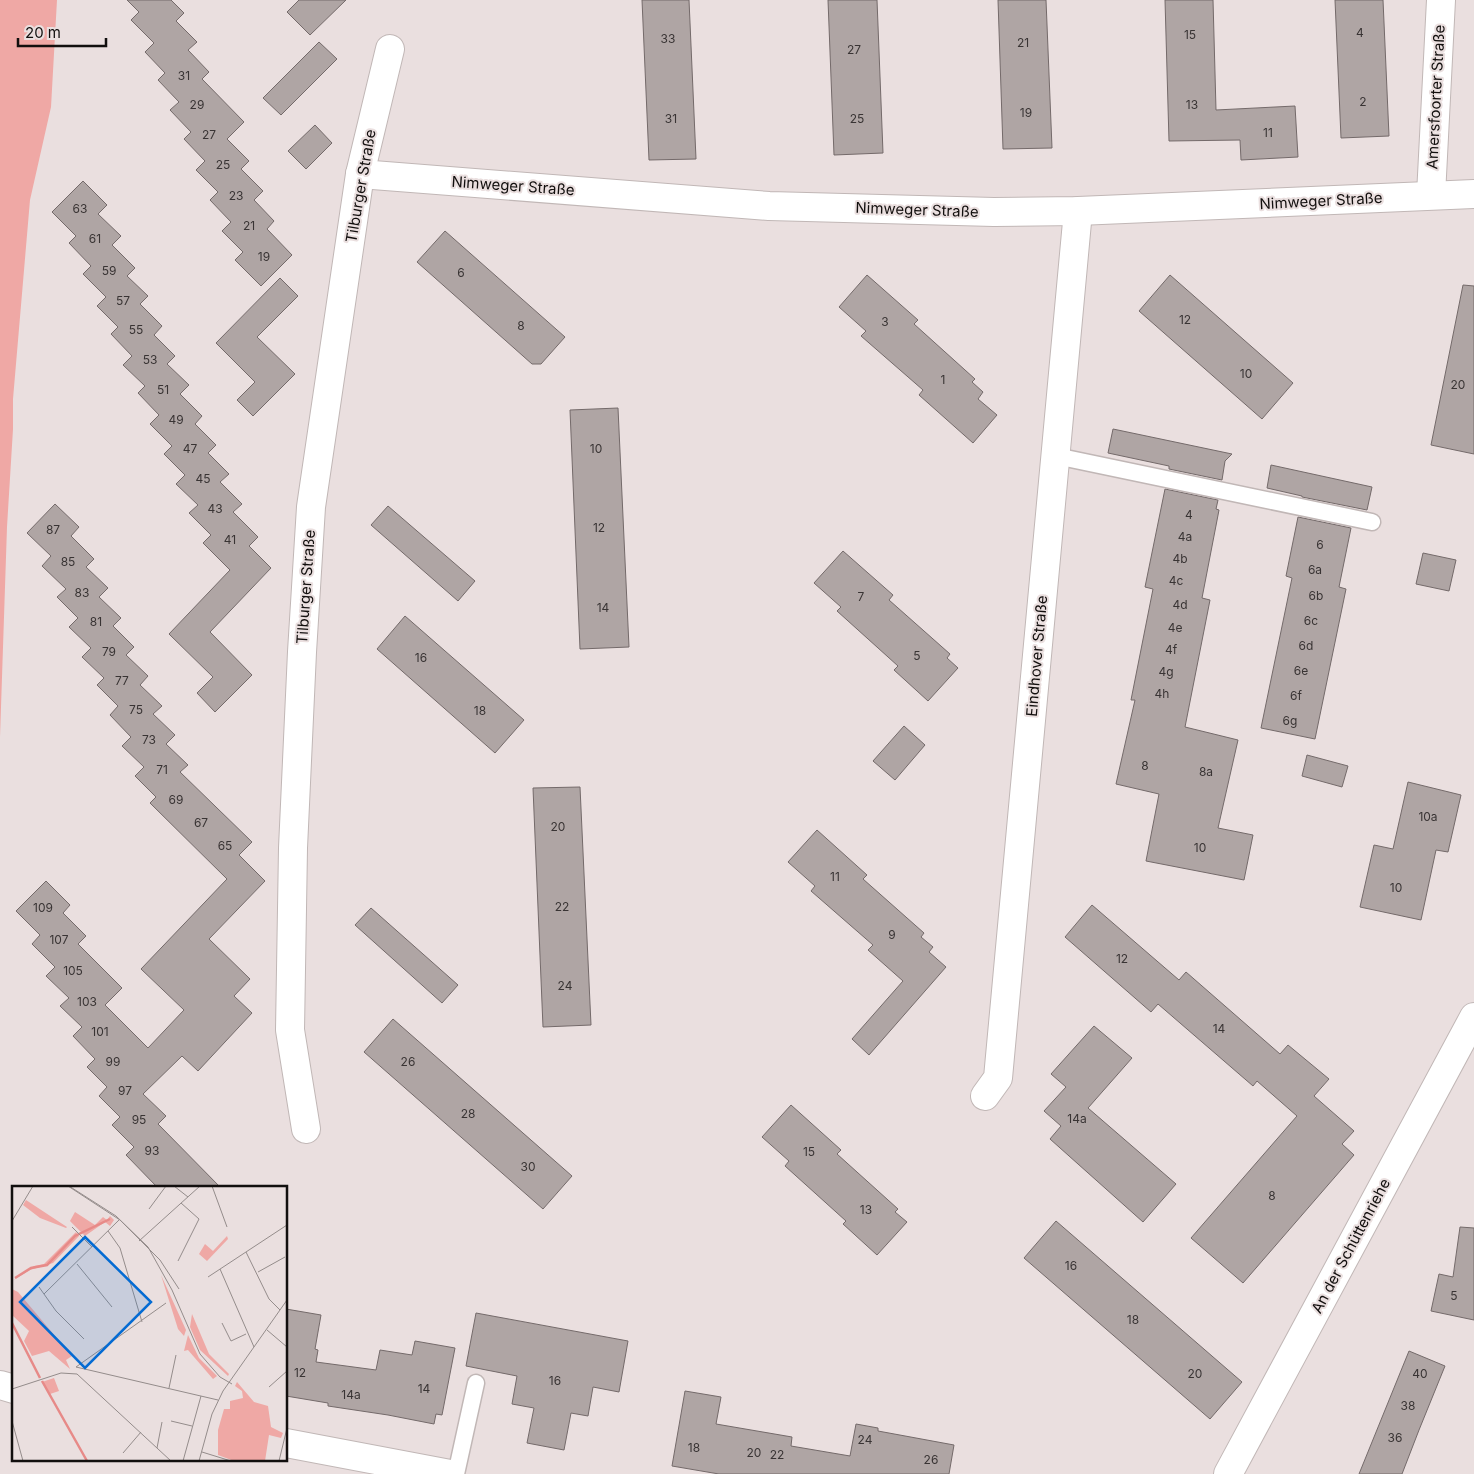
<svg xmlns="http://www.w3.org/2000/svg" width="1474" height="1474" font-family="Inter,sans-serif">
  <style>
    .green { fill: #efa8a5 }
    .building { fill: #afa5a4; stroke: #746a6a }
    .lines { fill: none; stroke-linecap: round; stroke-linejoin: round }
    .lane-casing { stroke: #c1b7b6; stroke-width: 19 }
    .street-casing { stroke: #c1b7b6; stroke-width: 30 }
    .lane { stroke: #fff; stroke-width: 16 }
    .street { stroke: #fff; stroke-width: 28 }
    .labels { text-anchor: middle; stroke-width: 4; stroke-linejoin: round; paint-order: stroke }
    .number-label { font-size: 12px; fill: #393434 }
    .street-label { font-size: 15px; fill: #120f0e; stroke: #eadfdf }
    .inset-river { fill: none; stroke: #e78a88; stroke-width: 2.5 }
    .inset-road { fill: none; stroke: #948c8b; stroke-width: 1 }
    .view { fill: #046bd3; fill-opacity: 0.15; stroke: #046bd3; stroke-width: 2.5 }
    .inset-edge { fill: none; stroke: #120f0e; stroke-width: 2.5 }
  </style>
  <rect width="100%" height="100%" fill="#eadfdf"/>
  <!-- green -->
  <polygon class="green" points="0,0 57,0 51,107 30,200 13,399 13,429 7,527 0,737"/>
  <!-- building -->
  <g class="building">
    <polygon points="127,0 171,0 184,13 176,21 197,42 188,50 209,72 202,79 244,122 227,139 249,161 241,169 263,191 254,200 274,221 267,229 292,255 261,286 235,260 243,252 222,231 231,222 210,200 218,192 196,170 205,161 184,139 191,132 170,110 179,102 158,80 165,73 145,52 154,43 131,20 139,12"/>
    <polygon points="299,0 346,0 310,35 287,12"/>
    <polygon points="642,0 689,0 696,159 649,160"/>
    <polygon points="828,0 877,0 883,153 834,155"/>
    <polygon points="998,0 1046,0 1052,148 1003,149"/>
    <polygon points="1165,0 1213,0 1216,110 1295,106 1298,157 1241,160 1240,140 1169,141"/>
    <polygon points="1335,0 1383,0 1389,136 1341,138"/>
    <polygon points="319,42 337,59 281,115 263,98"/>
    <polygon points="315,125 332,143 306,169 288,151"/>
    <polygon points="83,181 107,205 98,214 121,236 112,245 135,268 127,276 148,296 140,304 162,326 154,335 175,356 167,364 189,385 180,394 202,416 195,424 216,445 208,453 229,474 220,482 242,504 233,512 258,537 249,546 271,568 210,632 252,675 215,712 197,693 213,677 169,634 230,570 203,543 211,535 189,513 198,505 176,484 185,475 164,454 172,446 150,424 159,415 138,393 145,386 123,365 132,356 111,334 118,327 97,306 106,297 83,274 91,266 69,243 76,236 52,212"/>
    <polygon points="445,231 565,337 541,364 532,364 417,262"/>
    <polygon points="867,275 918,320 914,324 975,379 972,382 983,392 978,399 997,415 973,443 919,395 923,390 861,336 866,331 839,307"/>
    <polygon points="1170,275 1293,383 1262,419 1139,311"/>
    <polygon points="280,278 298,296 257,337 295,374 253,416 237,400 255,382 216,343"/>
    <polygon points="1463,285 1474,286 1474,454 1431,445"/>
    <polygon points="618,408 629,647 580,649 570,410"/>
    <polygon points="1113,429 1232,454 1225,461 1222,480 1169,469 1169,466 1108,453"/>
    <polygon points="1271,465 1372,487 1367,510 1302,497 1302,496 1267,488"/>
    <polygon points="1165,489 1218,500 1216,509 1219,510 1202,598 1210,600 1185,727 1238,740 1218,828 1253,835 1244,880 1146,861 1159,794 1116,784 1135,700 1131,700 1153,589 1145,587"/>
    <polygon points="55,504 79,527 71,536 94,559 86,567 108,588 99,597 121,618 113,626 134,647 126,655 148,676 140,685 162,706 153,714 175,735 166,744 188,765 180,772 252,842 239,855 265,881 209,939 250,979 234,996 252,1013 198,1071 182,1056 143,1094 166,1116 158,1124 221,1188 158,1188 126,1155 134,1147 112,1125 120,1117 99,1096 107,1087 87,1067 95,1059 73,1036 82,1027 60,1006 69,998 46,976 55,967 32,944 40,935 16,911 46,881 70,905 63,913 86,936 78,944 122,988 105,1005 148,1048 184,1010 141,969 227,879 150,803 156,797 135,776 144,767 122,746 131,737 110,715 118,706 97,685 104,678 82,657 91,648 69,627 78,618 57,597 66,589 42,566 51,556 27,533"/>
    <polygon points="388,506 475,581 458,601 371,525"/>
    <polygon points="1298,517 1351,528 1339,587 1346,589 1315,739 1261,728 1292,578 1286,576"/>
    <polygon points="843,551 893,595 889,600 950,654 947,658 958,668 928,701 894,670 898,666 837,611 841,607 814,583"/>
    <polygon points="1423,553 1456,560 1449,591 1416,584"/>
    <polygon points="405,616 524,720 495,753 377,649"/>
    <polygon points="904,726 925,745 895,780 873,761"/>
    <polygon points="1307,755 1348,766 1342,787 1302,776"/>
    <polygon points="1408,782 1461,795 1448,852 1436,850 1421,920 1360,907 1374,845 1393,849"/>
    <polygon points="580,787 591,1025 543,1027 533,788"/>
    <polygon points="817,830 867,875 863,879 924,933 921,937 933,947 929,952 946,967 869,1055 852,1039 903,981 868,950 873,945 811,891 815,886 788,862"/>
    <polygon points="1092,905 1179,980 1186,972 1280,1054 1288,1045 1329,1079 1314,1096 1354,1131 1342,1144 1354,1155 1243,1283 1191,1238 1297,1116 1257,1081 1253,1086 1158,1004 1151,1012 1065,937"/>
    <polygon points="371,908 458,985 442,1003 355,925"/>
    <polygon points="393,1019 572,1176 543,1209 364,1052"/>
    <polygon points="1094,1026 1132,1058 1088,1108 1176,1184 1143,1222 1050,1139 1061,1126 1044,1111 1066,1087 1051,1074"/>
    <polygon points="791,1105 841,1150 837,1154 898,1209 895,1212 907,1222 877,1255 843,1224 846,1221 785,1166 789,1161 762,1137"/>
    <polygon points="1056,1221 1242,1382 1210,1419 1024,1258"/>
    <polygon points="1460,1227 1474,1228 1474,1320 1431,1311 1439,1274 1453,1277"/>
    <polygon points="286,1309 321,1315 315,1349 318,1350 316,1362 376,1370 380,1350 412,1355 415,1341 455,1348 442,1415 436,1414 434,1424 388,1415 328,1406 328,1403 286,1396"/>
    <polygon points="476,1313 628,1341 619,1392 593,1387 588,1416 571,1413 564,1450 527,1443 534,1408 512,1404 517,1376 466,1366"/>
    <polygon points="1409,1351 1445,1366 1419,1430 1402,1474 1359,1474"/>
    <polygon points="685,1391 721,1397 716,1424 792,1437 791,1446 850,1456 856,1424 878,1428 878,1431 954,1445 949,1474 719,1474 672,1466"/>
  </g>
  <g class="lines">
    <defs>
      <g id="lane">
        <polyline points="1056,456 1372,522"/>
        <polyline points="456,1474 476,1383"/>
      </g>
      <g id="street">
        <polyline points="360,174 769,206 994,212 1078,211 1474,194"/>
        <polyline points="1431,195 1441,0"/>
        <polyline points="985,1096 998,1078 1078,211"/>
        <polyline points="306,1129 290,1030 293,848 302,652 311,507 360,174 390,49"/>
        <polyline points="0,1385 14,1389"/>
        <polyline points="286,1443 450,1474"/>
        <polyline points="1228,1474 1474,1017"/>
      </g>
    </defs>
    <!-- lane casing -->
    <use href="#lane" class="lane-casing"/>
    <!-- street casing -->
    <use href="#street" class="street-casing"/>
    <!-- lane -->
    <use href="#lane" class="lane"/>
    <!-- street -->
    <use href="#street" class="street"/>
  </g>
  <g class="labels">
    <!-- number labels -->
    <g class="number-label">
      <text x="1360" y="37">4</text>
      <text x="1190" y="39">15</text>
      <text x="668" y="43">33</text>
      <text x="1023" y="47">21</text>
      <text x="854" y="54">27</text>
      <text x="184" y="80">31</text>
      <text x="1363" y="106">2</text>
      <text x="197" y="109">29</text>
      <text x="1192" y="109">13</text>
      <text x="1026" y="117">19</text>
      <text x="671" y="123">31</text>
      <text x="857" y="123">25</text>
      <text x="1268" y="137">11</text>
      <text x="209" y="139">27</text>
      <text x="223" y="169">25</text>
      <text x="236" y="200">23</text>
      <text x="80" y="213">63</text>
      <text x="249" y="230">21</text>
      <text x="95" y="243">61</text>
      <text x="264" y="261">19</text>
      <text x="109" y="275">59</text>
      <text x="461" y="277">6</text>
      <text x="123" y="305">57</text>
      <text x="1185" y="324">12</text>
      <text x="885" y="326">3</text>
      <text x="521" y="330">8</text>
      <text x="136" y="334">55</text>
      <text x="150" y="364">53</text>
      <text x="1246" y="378">10</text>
      <text x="943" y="384">1</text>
      <text x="1458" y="389">20</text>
      <text x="163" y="394">51</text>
      <text x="176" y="424">49</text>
      <text x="190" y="453">47</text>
      <text x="596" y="453">10</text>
      <text x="203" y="483">45</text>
      <text x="215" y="513">43</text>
      <text x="1189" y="519">4</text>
      <text x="599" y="532">12</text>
      <text x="53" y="534">87</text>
      <text x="1185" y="541">4a</text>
      <text x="230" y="544">41</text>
      <text x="1320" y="549">6</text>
      <text x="1180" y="563">4b</text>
      <text x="68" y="566">85</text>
      <text x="1315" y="574">6a</text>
      <text x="1176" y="585">4c</text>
      <text x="82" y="597">83</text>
      <text x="1316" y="600">6b</text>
      <text x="861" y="601">7</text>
      <text x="1180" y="609">4d</text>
      <text x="603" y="612">14</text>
      <text x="1311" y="625">6c</text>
      <text x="96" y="626">81</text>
      <text x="1175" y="632">4e</text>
      <text x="1306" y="650">6d</text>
      <text x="1171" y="654">4f</text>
      <text x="109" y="656">79</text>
      <text x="917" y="660">5</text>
      <text x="421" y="662">16</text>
      <text x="1301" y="675">6e</text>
      <text x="1166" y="676">4g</text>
      <text x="122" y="685">77</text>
      <text x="1162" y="698">4h</text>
      <text x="1296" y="700">6f</text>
      <text x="136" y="714">75</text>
      <text x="480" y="715">18</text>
      <text x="1290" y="725">6g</text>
      <text x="149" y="744">73</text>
      <text x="1145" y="770">8</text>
      <text x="162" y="774">71</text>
      <text x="1206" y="776">8a</text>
      <text x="176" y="804">69</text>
      <text x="1428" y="821">10a</text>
      <text x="201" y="827">67</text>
      <text x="558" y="831">20</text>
      <text x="225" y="850">65</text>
      <text x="1200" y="852">10</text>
      <text x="835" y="881">11</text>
      <text x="1396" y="892">10</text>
      <text x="562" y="911">22</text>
      <text x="43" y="912">109</text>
      <text x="892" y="939">9</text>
      <text x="59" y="944">107</text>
      <text x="1122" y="963">12</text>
      <text x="73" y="975">105</text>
      <text x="565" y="990">24</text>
      <text x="87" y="1006">103</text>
      <text x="1219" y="1033">14</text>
      <text x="100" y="1036">101</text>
      <text x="113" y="1066">99</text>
      <text x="408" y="1066">26</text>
      <text x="125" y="1095">97</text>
      <text x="468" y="1118">28</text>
      <text x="1077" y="1123">14a</text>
      <text x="139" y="1124">95</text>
      <text x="152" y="1155">93</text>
      <text x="809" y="1156">15</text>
      <text x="528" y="1171">30</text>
      <text x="1272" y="1200">8</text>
      <text x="866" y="1214">13</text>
      <text x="1071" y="1270">16</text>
      <text x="1454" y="1300">5</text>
      <text x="1133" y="1324">18</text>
      <text x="300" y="1377">12</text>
      <text x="1195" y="1378">20</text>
      <text x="1420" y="1378">40</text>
      <text x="555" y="1385">16</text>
      <text x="424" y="1393">14</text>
      <text x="351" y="1399">14a</text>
      <text x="1408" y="1410">38</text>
      <text x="1395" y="1442">36</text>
      <text x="865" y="1444">24</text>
      <text x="694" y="1452">18</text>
      <text x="754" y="1457">20</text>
      <text x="777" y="1459">22</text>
      <text x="931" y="1464">26</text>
    </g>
    <!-- street labels -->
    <g class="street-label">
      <text transform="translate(1436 97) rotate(-87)" y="5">Amersfoorter Straße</text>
      <text transform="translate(361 186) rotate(-80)" y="5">Tilburger Straße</text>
      <text transform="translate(513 186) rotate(4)" y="5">Nimweger Straße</text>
      <text transform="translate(1321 201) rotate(-3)" y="5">Nimweger Straße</text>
      <text transform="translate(917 210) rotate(2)" y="5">Nimweger Straße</text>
      <text transform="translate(306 587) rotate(-86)" y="5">Tilburger Straße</text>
      <text transform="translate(1037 656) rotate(-85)" y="5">Eindhover Straße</text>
      <text transform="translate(1351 1246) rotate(-62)" y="5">An der Schüttenriehe</text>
    </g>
  </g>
  <!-- overview -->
  <g transform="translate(12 1186)">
    <rect width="275" height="275" fill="#eadfdf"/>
    <path d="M14,14L55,41L54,42L28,32L11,19ZM63,26L83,39L91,31L95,34L98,30L102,34L98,40L93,36L73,50L58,35ZM64,46L67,50L41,77L18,84L0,95L22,80L32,78ZM215,50L216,53L195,75L187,68L193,58L201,65ZM149,89L174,144L172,150L166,143ZM0,103L6,106L60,170L54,174L58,183L37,165L20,170L12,155L17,145L0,129ZM180,128L197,168L217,188L216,190L188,164L178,141ZM176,149L187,172L205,190L201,193L176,164L172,165ZM42,192L47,205L38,208L30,196ZM225,196L242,216L256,220L259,241L271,247L269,252L257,249L253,275H222L206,269V244L212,223H218V215L231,212L230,205L223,200Z" fill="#efa8a5"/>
    <path class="inset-river" d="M3,92L19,82L35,79L63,50L98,33M0,137L28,192M30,195L75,275"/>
    <path class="inset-road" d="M56,0L108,34L148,74L167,103M57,0L104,30L136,61L160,104L188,168L208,191L220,198M162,0L176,11M200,0L215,41M137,23L154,0M0,35L21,0M60,41L80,61M96,45L108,62L130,136M127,55L188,0M234,66L257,113L268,124M166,75L187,33L169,17M65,78L100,121M208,83L242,161M246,86L273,71M196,91L275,39M27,101L44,125L72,153M32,108L108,33M210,137L219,155L234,148M255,144L275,161M64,181L206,214M64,181L154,117M257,201L275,185M157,202L164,169M0,203L49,187L65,188L159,275M0,235L11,275M159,235L180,240M145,262L150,236M190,266L219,275M111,267L129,246M171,275L189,210M187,275L200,228L211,205L275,114M267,275L275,242"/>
    <path class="view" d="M73,51L139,116L73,182L8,116Z"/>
    <rect width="275" height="275" class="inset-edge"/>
  </g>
  <!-- scale -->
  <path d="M18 38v8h88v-8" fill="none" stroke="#120f0e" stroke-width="2.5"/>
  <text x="25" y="38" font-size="15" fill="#120f0e" stroke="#eadfdf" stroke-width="4" paint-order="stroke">20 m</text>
</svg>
